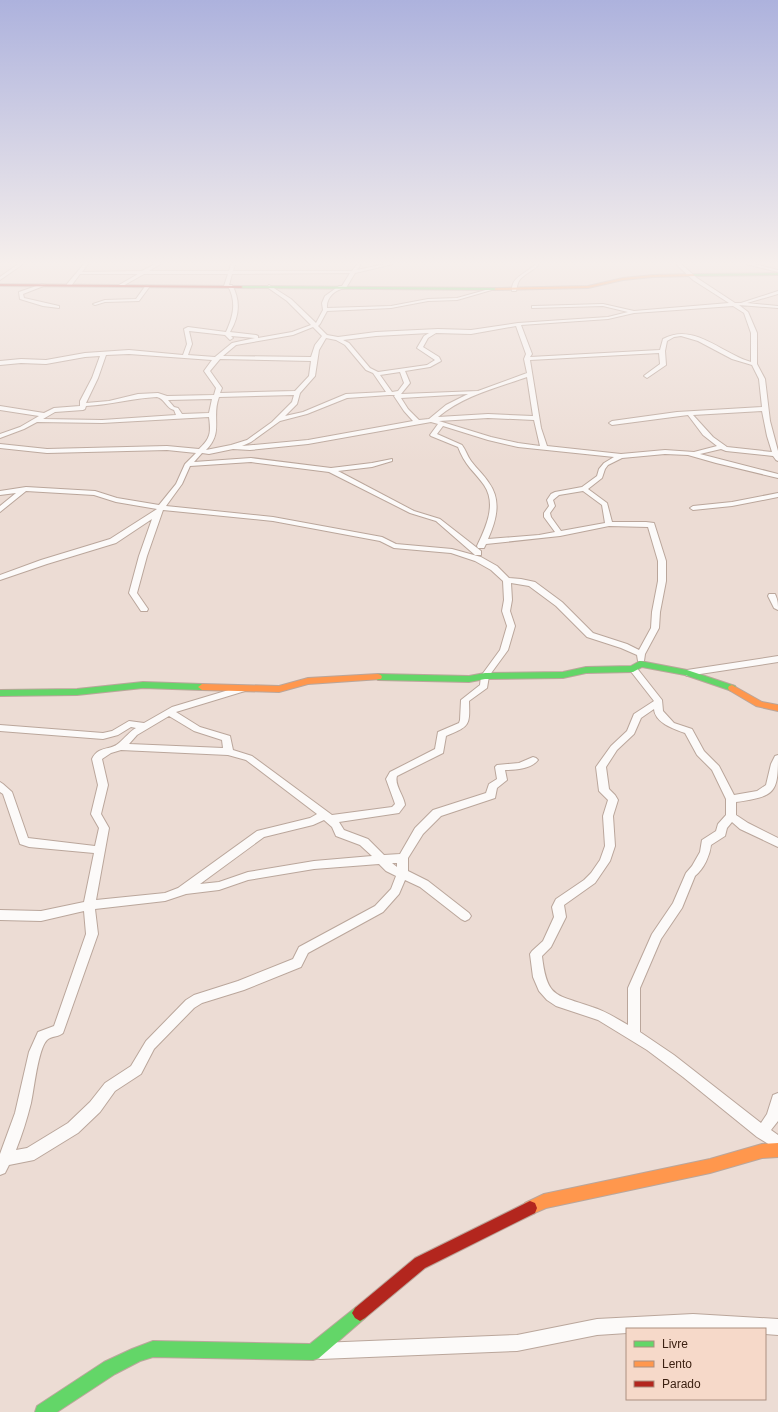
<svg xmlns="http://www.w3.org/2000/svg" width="778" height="1412" font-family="Helvetica,sans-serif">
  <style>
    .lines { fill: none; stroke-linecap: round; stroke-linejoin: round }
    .street-casing { stroke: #baa69b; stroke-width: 2 }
    .fast-casing { stroke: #baa69b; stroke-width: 2 }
    .slow-casing { stroke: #baa69b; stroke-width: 2 }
    .jam-casing { stroke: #baa69b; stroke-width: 2 }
    .street { fill: #fcfaf9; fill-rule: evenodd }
    .fast { fill: #63d668; fill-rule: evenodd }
    .slow { fill: #ff974d; fill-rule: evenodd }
    .jam { fill: #b3261e; fill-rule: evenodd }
  </style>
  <rect width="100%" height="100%" fill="#ecdcd4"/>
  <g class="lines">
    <defs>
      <g id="street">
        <polygon points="18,264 23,264 0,280 0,277"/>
        <path d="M84,264H88L82,272L142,271L155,264H160L149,271H229L231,264H235L233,271H352L357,264H361L357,270L385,264H393L355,273L346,288C335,289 326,298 327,308L391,306L428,299L457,298L493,288L495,289L457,300L428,301L391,308L327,311L320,324L318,326L327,335L338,337L376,332L438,329L471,330L518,323L608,317L628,312L603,306L532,308V306H534L603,304L634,311L729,303L693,280L676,264H681L697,278L735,303H741L778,291V294L747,303L778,306V308L739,305L748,312L757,333V364L765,379L770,421L778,451V461L776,460L773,456L726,451L721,449L700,454L778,474V478L716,463L688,455L665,454L622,458L608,465L605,469L602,478L588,489L607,503L612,522H646L654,523L666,561V581L660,612L659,628L645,654L644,661H638L637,655L621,648L587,637L556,606L529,586L511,583L512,600L510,611L515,626L508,650L489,676L487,688L469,701C470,727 469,726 446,736L443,753L397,776C394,785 404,796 405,805L399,813L339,822L344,830L368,839L384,855L400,854L415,828L433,810L486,793L489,784L497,779L495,767L497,765L519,763L533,757L536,758L538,760C531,769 516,770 505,770L507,780L497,788L495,798L441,816L423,834L408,858V871L428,881L469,913L471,916L469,919L465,921L461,919L420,887L405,880L399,894L383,912L308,953L301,967L244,990L202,1003L194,1008L154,1049L141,1074L115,1091L100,1112L78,1133L34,1160L9,1165L5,1173L0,1175V1154L15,1113L29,1052L38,1032L54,1026L86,934L84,911L41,921L0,920V910L41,911L84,902L94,853L29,847L20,844L3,794L0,792V782L3,784L12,792L28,838L95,846L99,828L91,814L98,785L92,759C99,745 110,751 119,743C125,738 129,732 136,728L131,727L118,735L103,739L0,731V725L103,733L112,731L129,721L144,723L172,707L242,686L245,687L246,689L245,691L176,712L200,727L230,736L233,750L252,756L332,815L392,807L395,804L394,801L386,779L390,772L435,749L438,732L459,723L460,720L461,700L480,685L481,676L500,650L507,626L502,611L504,600L503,581L491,570L475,561L451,553L394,548L380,541L273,521L163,510L147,556L137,593L148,609L147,611H141L129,593L139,556L152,519L116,543L47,564L0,580V575L41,560L110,539L157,509L116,502L94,495L26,491L0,512V506L16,493L0,495V491L26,487L95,491L117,498L159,505L176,484L185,464L196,453L167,450L47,453L0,448V444L47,449L167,446L199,449C211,438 211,432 209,417L102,423L37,422L24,429L0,438V434L20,427L39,416L0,410V406L44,413L54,408L80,406V401L92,378L100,356L85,357L46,364L21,363L0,365V361L21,359L46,360L85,353L129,350L183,355L187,344L184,329L188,327L226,332C233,317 237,302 228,286H224L228,274H144L121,287L119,285L138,274H80L71,286H67V284ZM350,273L342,286H339L325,296L322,303L323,310L316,323L291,299L269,285L267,287L287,301L311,325L292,332L258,338V336L256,335L230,332C239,317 241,301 232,285H229L232,274ZM733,306L744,313L751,333V362C722,354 694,322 663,339L660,350L530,357L532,354L521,325L608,319L634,313ZM516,326L526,354L524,359L527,373L478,391L401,394L410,383L405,371L430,367L441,361L439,357L423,347L428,338L436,333L471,334ZM313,327L322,336L315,345L311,357L223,356L236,345L293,335ZM189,331L225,335L230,340L233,338L231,336L255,338L232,343L215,357L188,355L192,344ZM429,333L424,336L417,348L435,360L427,365L378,372L370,368L349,343L343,340L376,336ZM681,336L698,341L732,359L752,365L759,379L762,407L677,412L612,421L609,423L612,425L688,415L703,435L717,446L694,452L665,450L621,454L547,446L541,428L530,360L659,353L660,364L645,375L644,376L647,378L666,365L665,351L667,341L674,337ZM326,338L336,340L345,345L366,370L373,373L386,392L346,394L303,412L285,416L297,404L300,393L315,376L319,350ZM129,354L212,360L204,371L216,388L214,395L167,396L158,393L138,394L109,401L86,403L98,378L106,355ZM220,359L311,361L309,376L295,391L220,393L222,388L210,371ZM400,372L404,383L398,391L392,392L380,375ZM527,377L533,416L488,414L438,417C463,396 496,388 527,377ZM468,394L446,405L429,419L419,420L408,409L401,398ZM294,395L292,402L272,422L247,440L231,445L206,450C224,432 211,418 219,397ZM389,395H395L394,396L404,411L413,421L308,440L242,446L251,442L280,421L307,414L347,398ZM157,397C165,399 166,408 174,410L176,415L102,420L43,419L55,412L83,410L85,409L86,406C110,405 133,398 157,397ZM212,399L209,413L182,414L178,408L174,407L168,400ZM762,411L767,436L772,452L727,447L713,437L693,415ZM488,418L534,420L540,446L518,443L491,437L439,421ZM431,422L438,424L430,435L431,436L458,447C461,455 465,462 470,468C475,474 480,479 484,485C497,504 486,527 477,546L478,548H484L486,544L560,536L609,526L648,527L658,561V581L652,612L651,628L639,650L627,644L593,633L562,602L535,582L521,579L509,578L497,566L481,557L452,549L396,544L382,537L273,517L166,506L182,484L190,466L251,462L329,472L410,513L436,521L475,555H481V551L440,519L414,511L338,471L372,467L392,461V459L372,463L331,468L251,458L194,462L202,453L209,454L233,449L250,450L308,444ZM443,426L488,440L518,447L614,457L604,463L599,469L597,476L582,487L555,492L551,494L547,500L549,506L544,513V517L555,532L539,535L488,539C496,521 502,501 489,483C484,475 477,469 471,461C467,456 466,450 462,445L437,434ZM583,491L602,505L605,523L561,531L551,517L550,513L555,506L553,500L559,495ZM169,716L194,731L222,740L223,748L129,744L137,735ZM121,750L228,755L246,760L317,814L310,818L257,831L178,888L165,893L96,900L109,828L101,814L108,785L102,759L111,753ZM324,820L332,827L336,836L360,845L372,856L314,861L248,872L219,882L200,884L264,837L313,825ZM392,863H397V867ZM379,864L386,871L396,876L391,889L375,906L299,947L293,959L238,981L194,995L186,1000L146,1041L131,1066L105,1083L90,1102L68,1123L27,1148L16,1150C22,1135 27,1119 31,1103C34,1090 38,1049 47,1040C51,1036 59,1037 63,1033L98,934L95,909L165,901L186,894L219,890L248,880L314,869Z"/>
        <path d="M535,264H539C534,271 523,274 519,281C517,284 517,288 516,291H512C511,276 527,274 535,264Z"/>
        <polygon points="746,264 754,264 778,270 778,272"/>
        <polygon points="42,284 46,285 23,294 24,298 59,306 59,308 43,306 20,299 19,292"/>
        <polygon points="146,285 150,286 139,301 105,302 95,305 93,304 105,300 136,299"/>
        <polygon points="778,493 778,497 732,506 693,510 690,508 693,506 732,502"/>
        <path d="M769,594H775C778,600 778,604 778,610L774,608L768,596Z"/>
        <polygon points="778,656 778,662 687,676 683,673 687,670"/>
        <path d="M633,666L636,667L662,700L663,711L674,723L692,729L704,751L719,766L734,795L757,791L766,785L771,764L775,756L778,755C778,793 776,796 736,802V815L748,823L778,838V847L740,829L732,822L727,828L725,836L711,845C710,855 704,869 695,876L682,908L661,939L640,988V1032L674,1055L761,1123L767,1114L773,1095L778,1093V1121L771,1130L778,1135V1150L757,1137L683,1077L647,1050L598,1020L556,1006L547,1000L539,991L533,977L530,954L532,951L543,941L554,917L552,907L556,899L584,880L591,873L600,860L605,846L603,816L608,800L599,791L596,767L611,746L627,731L634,714L654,701L629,669ZM654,709C655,723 674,729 685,733L697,755L712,770L726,799V815L718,824L716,831L702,840L700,852L692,866L686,873L673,903L652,934L628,988V1025C616,1018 605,1011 592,1007C556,994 547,999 542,956L551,947L566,917L564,905L595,883L610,861L615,846L613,816L618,800L615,795L609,789L606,767L617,750L634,734L641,718Z"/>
        <polygon points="693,1314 778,1319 778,1335 765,1334 765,1329 627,1329 627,1333 597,1335 517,1351 320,1359 314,1357 312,1351 314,1345 320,1343 517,1335 597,1319"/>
      </g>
      <g id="fast">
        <polygon points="778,273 778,275 693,276 691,275 693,274"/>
        <polygon points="241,286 496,288 498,289 496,290 239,288"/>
        <polygon points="640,661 687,670 735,686 736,688 732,691 685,675 642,667 633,672 586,673 563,678 485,679 469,682 378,680 374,677 378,674 469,676 485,673 563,672 586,667 631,666"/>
        <polygon points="143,682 202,684 206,687 202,690 143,688 77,695 0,696 0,690 77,689"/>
        <polygon points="360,1305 365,1308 368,1313 365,1318 319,1358 313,1360 153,1357 140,1361 115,1374 57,1412 35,1412 37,1406 104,1362 132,1349 153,1341 310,1344 355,1308"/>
      </g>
      <g id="slow">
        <polygon points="693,274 695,276 653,277 623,280 588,288 496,290 494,289 496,288 588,286 623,278 653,275"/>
        <polygon points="378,674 381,675 382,677 381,679 308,684 279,692 202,690 198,687 202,684 279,686 308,678"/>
        <polygon points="732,685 762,702 778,705 778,711 756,706 729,690 728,688 729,686"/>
        <polygon points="778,1143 778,1157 762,1158 710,1173 546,1208 530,1215 525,1213 523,1208 525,1203 544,1194 710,1159 762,1144"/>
      </g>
      <g id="jam">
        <polygon points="0,284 241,286 243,287 241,288 0,286"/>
        <polygon points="530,1201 535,1203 537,1208 535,1213 425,1268 365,1318 360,1321 355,1318 352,1313 355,1308 415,1258"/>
      </g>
    </defs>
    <!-- street casing -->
    <use href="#street" class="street-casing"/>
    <!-- fast casing -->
    <use href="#fast" class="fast-casing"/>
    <!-- slow casing -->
    <use href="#slow" class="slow-casing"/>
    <!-- jam casing -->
    <use href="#jam" class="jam-casing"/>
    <!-- street -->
    <use href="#street" class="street"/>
    <!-- fast -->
    <use href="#fast" class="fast"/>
    <!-- slow -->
    <use href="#slow" class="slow"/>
    <!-- jam -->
    <use href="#jam" class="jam"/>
  </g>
  <!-- sky -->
  <linearGradient id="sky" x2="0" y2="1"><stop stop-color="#adb2dd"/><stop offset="0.57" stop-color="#f6efec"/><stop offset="1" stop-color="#f6efec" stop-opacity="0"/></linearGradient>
  <rect width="778" height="462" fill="url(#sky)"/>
  <!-- legend -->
  <rect x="626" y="1328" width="140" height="72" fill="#f6d9c9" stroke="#ac8f80"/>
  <rect x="634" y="1341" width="20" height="6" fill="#63d668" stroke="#ac8f80"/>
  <text x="662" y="1348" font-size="12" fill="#3c2112">Livre</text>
  <rect x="634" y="1361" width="20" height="6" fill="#ff974d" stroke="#ac8f80"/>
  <text x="662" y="1368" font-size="12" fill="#3c2112">Lento</text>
  <rect x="634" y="1381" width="20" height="6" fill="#b3261e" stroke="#ac8f80"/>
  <text x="662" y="1388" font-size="12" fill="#3c2112">Parado</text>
</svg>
